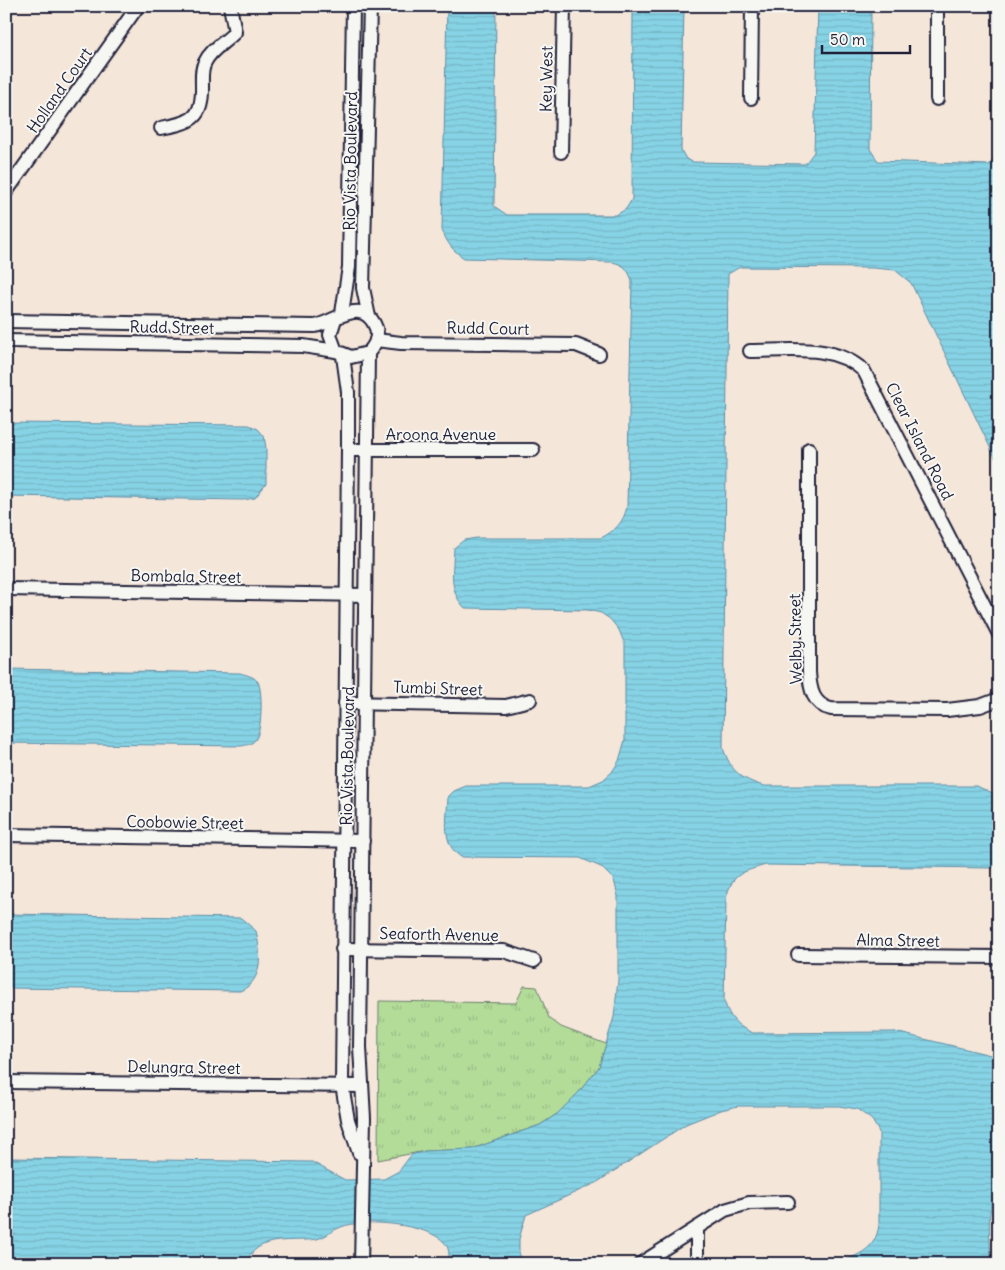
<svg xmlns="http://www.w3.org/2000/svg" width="1005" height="1270" font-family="Delius,sans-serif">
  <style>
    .grass { fill: url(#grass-tufts); stroke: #6a7f6a }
    .water { fill: url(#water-rules); stroke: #5f8ca2 }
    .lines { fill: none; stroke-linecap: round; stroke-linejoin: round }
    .minor-casing { stroke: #22223b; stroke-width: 16 }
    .minor { stroke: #f6f6f2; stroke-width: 12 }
    .labels { text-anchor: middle; stroke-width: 4; stroke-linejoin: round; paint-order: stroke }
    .street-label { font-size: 16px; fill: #22223b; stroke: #f6f6f2 }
  </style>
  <defs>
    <pattern id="grass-tufts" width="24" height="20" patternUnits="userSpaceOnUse" patternTransform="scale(1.25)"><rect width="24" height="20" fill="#b3dc99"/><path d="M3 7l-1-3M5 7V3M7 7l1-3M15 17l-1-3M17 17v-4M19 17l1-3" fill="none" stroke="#9abc85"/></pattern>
    <pattern id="water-rules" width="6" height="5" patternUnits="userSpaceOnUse" patternTransform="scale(1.25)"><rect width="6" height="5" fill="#87d3e6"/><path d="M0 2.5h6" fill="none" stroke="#74b5c6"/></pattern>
  </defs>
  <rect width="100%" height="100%" fill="#f5e6da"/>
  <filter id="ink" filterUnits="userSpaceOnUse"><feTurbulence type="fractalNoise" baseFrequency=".02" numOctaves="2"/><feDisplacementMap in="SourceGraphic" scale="10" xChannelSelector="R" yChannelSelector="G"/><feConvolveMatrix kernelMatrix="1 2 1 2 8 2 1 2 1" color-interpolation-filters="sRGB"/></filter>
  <g filter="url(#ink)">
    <!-- grass -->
    <polygon class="grass" points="524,986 537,987 549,1018 561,1027 606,1044 599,1067 579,1092 557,1114 540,1125 472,1149 425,1151 378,1160 379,1001 516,1003"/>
    <!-- water -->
    <g class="water">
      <path d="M447,6H496L494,206L507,215H616L626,209L632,199L633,6H684L681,150L686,159L693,162L805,164L814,152L818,6H871L870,149L878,161L989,165L999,153V466L911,283L895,270L873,268L740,267L728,274L723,748C731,771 740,779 764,786H976L993,793L999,800V859L992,868L766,865C742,872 732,873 726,899L724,1001C730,1018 736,1026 753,1033L895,1032L999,1057V1188C984,1207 991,1241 991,1264H838C860,1253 875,1251 879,1225V1132L872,1120L857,1109L839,1106H738L721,1110L686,1124L596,1183L526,1215L519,1239V1264H449C449,1256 450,1248 444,1242C427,1224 363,1218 341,1227C332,1230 326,1237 317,1239C293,1243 256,1233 246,1264H6V1158L312,1162L345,1180L384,1179L399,1171L411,1155L425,1151L472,1149L540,1125L557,1114L579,1092L599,1067L614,1017L618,980V896L614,880L601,867L580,858L461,857C441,844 447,819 448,797L454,791L466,786H589L603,780L612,772L619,761L625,740V645L619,630L610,619L601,613L588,610L465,608C448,591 453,571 454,548L464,540L477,538H601C616,530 623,523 627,507L632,280C627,268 624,264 611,262L464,258C453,251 447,243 442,230Z"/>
      <polygon points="6,423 249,425 258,429 264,436 266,448 266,484 255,498 243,500 6,496"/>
      <path d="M6,669L240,673C246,675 254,676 258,682C263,691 262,733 255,740C251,745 246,745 241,746L6,743Z"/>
      <path d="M6,914L241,918L256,931C261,953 264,981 240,991L6,988Z"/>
    </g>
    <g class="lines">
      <defs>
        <g id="minor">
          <polyline points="751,98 752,6"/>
          <polyline points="937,99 937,6"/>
          <path d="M161,128C192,122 203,119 202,85C202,77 201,69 205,62C211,49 226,42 235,32L230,6"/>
          <polyline points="561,152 564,6"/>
          <polyline points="6,192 138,6"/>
          <polyline points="342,313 349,267 353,6"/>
          <polyline points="369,317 363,288 370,6"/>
          <path d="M6,321L315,326C335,322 363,295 376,328C379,338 375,345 368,353L351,357L336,351L330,335L335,319"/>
          <polyline points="376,340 401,343 576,345 599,354"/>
          <polyline points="6,341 303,346 336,351"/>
          <path d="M750,351C788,351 834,343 864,371L999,634"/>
          <polyline points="343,356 348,392 348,450 342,1085 348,1120 359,1153"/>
          <path d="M809,449V672C810,689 813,705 831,709L947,710L980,706L999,699"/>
          <polyline points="348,450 533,450"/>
          <polyline points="6,589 365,595"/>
          <polyline points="345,703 506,706 530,700"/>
          <polyline points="6,835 363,841"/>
          <polyline points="342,949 504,951 534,961"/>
          <polyline points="798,955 999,957"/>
          <polyline points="6,1082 361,1086"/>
          <polyline points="361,1264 364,1118 360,1047 368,353"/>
          <polyline points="640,1264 725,1210 749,1203 788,1202"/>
          <polyline points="697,1264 697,1228"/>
        </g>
      </defs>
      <!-- minor casing -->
      <use href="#minor" class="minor-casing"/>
      <!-- minor -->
      <use href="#minor" class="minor"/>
    </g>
  </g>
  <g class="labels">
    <!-- street labels -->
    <g class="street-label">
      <text transform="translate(546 79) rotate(-89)" y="6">Key West</text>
      <text transform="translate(59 90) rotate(-55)" y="6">Holland Court</text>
      <text transform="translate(350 161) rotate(-89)" y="6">Rio Vista Boulevard</text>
      <text transform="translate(172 327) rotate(1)" y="6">Rudd Street</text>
      <text transform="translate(488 328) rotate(1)" y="6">Rudd Court</text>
      <text x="441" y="440">Aroona Avenue</text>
      <text transform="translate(920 441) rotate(63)" y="6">Clear Island Road</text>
      <text transform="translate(186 576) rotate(1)" y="6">Bombala Street</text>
      <text transform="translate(795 639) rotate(-91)" y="6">Welby Street</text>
      <text transform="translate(438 688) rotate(2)" y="6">Tumbi Street</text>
      <text transform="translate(347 756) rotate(-89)" y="6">Rio Vista Boulevard</text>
      <text transform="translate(185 822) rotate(1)" y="6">Coobowie Street</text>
      <text transform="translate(439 934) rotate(1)" y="6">Seaforth Avenue</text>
      <text transform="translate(898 940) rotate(1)" y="6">Alma Street</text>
      <text transform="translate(184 1067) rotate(1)" y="6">Delungra Street</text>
    </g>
  </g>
  <!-- margin -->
  <rect width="1005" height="1270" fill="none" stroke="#f6f6f2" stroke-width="25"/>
  <rect x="12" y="12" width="980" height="1245" fill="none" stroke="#22223b" stroke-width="2" filter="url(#ink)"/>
  <!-- scale -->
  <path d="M822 45v8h88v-8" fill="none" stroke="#22223b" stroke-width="2.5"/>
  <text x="830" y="45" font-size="15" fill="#22223b" stroke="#f6f6f2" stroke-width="4" paint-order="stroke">50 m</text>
</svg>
